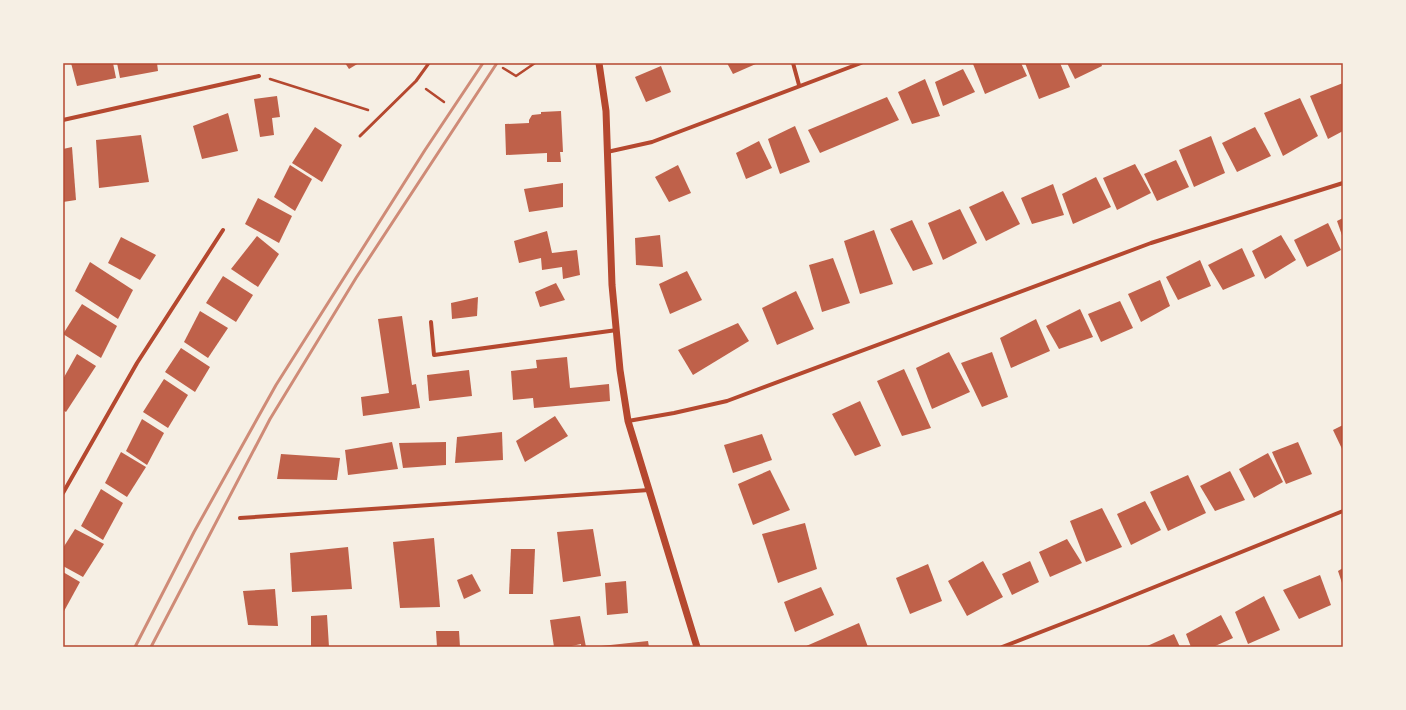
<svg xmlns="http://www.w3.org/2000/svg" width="1406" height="710" font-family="Figtree,sans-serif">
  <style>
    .building { fill: #bf614a }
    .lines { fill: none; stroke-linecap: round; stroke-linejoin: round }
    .path { stroke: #b5482f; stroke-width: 2.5 }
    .service { stroke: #b5482f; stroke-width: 3 }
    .minor { stroke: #b5482f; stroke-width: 4 }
    .tertiary { stroke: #b5482f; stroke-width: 7 }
    .rail { stroke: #cf8b77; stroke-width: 3 }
    .neatline { fill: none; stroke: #b5482f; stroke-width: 1.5 }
  </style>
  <rect width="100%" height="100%" fill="#f6efe4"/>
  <!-- building -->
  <g class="building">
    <polygon points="71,63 113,63 116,78 77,86"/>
    <polygon points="117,63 157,63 158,71 120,78"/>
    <polygon points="345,63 359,63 349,69"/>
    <polygon points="727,63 758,63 733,74"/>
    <polygon points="976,63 1021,63 1027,76 985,94 973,64"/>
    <polygon points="1025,63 1060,63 1070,87 1039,99"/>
    <polygon points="1067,63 1101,63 1102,66 1075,79"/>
    <polygon points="661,66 671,92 646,102 635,77"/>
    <polygon points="963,69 975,92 943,106 935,82"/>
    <polygon points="925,79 940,116 912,124 898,92"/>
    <polygon points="1343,83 1343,131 1328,139 1310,96"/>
    <polygon points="277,96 280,117 272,118 274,135 260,137 254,99"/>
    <polygon points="887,97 899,120 820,153 808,130"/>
    <polygon points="1300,98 1318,136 1283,156 1264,113"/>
    <polygon points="561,111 563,152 560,152 561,162 547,162 547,153 506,155 505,124 529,123 529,120 532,115 541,114 541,112"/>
    <polygon points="228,113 238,151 202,159 193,126"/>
    <polygon points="795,126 810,162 780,174 768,139"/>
    <polygon points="315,127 342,145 322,182 292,163"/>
    <polygon points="1255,127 1271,156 1237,172 1222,143"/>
    <polygon points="141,135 149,182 99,188 96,140"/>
    <polygon points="1211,136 1225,173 1194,187 1179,150"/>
    <polygon points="759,141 772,168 746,179 736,153"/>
    <polygon points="72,147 76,200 63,202 63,149"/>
    <polygon points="1176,160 1189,187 1157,201 1144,174"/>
    <polygon points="1135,164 1151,193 1117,210 1103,178"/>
    <polygon points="290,165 312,179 295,211 274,197"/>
    <polygon points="678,165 691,193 669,202 655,177"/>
    <polygon points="1096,177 1111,207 1073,224 1062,194"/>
    <polygon points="563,183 563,207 529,212 524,189"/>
    <polygon points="1053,184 1064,215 1032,224 1021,198"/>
    <polygon points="1003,191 1020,224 986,241 969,207"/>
    <polygon points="258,198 292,216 279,243 245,224"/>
    <polygon points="960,209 977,243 943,260 928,223"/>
    <polygon points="1343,218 1343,238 1337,221"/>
    <polygon points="912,220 933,264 913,271 890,229"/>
    <polygon points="1328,223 1341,250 1307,267 1294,240"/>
    <polygon points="874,230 893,284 860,294 844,241"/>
    <polygon points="547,231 552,253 577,250 580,275 563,279 562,267 542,270 541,258 519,263 514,241"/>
    <polygon points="660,235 663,267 636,265 635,238"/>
    <polygon points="1281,235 1296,260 1265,279 1252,251"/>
    <polygon points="257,236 279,254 258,287 231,269"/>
    <polygon points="121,237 156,255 140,280 108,263"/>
    <polygon points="1242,248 1255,276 1223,290 1208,265"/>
    <polygon points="833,258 850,303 822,312 809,265"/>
    <polygon points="1200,260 1211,286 1178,300 1166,277"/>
    <polygon points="90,262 133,290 118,319 75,291"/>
    <polygon points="687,271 702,300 670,314 659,284"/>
    <polygon points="223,276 253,295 236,322 206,303"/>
    <polygon points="1160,280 1170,306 1141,322 1128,294"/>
    <polygon points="556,283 565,300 540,307 535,292"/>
    <polygon points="796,291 814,329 777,345 762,308"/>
    <polygon points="478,297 477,316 452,319 451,303"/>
    <polygon points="1120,301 1133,328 1101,342 1088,314"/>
    <polygon points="82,304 117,326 101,358 63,334"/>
    <polygon points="1080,309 1093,337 1059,349 1046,326"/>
    <polygon points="200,311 228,328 208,358 184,342"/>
    <polygon points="402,316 412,385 416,384 420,408 363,416 361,397 389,393 378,319"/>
    <polygon points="1036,319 1050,351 1011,368 1000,338"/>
    <polygon points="738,323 749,341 693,375 678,350"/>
    <polygon points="181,348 210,367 195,392 165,372"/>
    <polygon points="949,352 970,392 932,409 916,368"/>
    <polygon points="992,352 1008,397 982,407 961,363"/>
    <polygon points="77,354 96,366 66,412 63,410 63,379"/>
    <polygon points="567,357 570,388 609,384 610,401 534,408 533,398 513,400 511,371 537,368 536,360"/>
    <polygon points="904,369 931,428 902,436 877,381"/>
    <polygon points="469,370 472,396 429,401 427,375"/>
    <polygon points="164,379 188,395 168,428 143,412"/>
    <polygon points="860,401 881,446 855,456 832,414"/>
    <polygon points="555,416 568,436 525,462 516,441"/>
    <polygon points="142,419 164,433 147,465 126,451"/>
    <polygon points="1343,425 1343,451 1333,430"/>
    <polygon points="502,432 503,460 455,463 457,437"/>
    <polygon points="762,434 772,460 733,473 724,445"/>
    <polygon points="392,442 398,469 348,475 345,450"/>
    <polygon points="446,442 446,465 403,468 399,443"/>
    <polygon points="1298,442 1312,474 1286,484 1272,452"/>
    <polygon points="121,452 146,467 127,497 105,483"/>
    <polygon points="1268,453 1283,482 1254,498 1239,469"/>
    <polygon points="281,454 340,458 337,480 277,479"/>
    <polygon points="770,470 790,510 753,525 738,484"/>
    <polygon points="1230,471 1245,500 1215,511 1200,486"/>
    <polygon points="1188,475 1206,513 1168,531 1150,492"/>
    <polygon points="101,489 123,503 103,540 81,526"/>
    <polygon points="1145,501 1161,530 1131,545 1117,514"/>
    <polygon points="1102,508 1122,547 1086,562 1070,521"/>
    <polygon points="805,523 817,569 778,583 762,534"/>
    <polygon points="75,529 104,544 83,577 63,566 63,548"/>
    <polygon points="593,529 601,576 563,582 557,532"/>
    <polygon points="434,538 440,607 400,608 393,542"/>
    <polygon points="1067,539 1082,563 1050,577 1039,552"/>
    <polygon points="348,547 352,589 292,592 290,553"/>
    <polygon points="511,549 535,549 533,594 509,594"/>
    <polygon points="983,561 1003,597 967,616 948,581"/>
    <polygon points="1030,561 1039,582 1012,595 1002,574"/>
    <polygon points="928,564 942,601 910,614 896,578"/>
    <polygon points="1343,568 1343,586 1338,571"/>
    <polygon points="63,572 80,582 63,613"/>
    <polygon points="472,574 481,591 464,599 457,580"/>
    <polygon points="1320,575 1331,605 1299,619 1283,590"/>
    <polygon points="626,581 628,613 607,615 605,583"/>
    <polygon points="821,587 834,615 795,632 784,602"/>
    <polygon points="275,589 278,626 248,625 243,591"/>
    <polygon points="1264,596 1280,630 1248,644 1235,612"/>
    <polygon points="327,615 329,647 311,647 311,616"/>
    <polygon points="1221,615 1233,638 1213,647 1191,647 1186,634"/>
    <polygon points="580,616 586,647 581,647 581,644 567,647 554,647 550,620"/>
    <polygon points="859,623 868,647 804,647"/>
    <polygon points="436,631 459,631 460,647 437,647"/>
    <polygon points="1174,634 1180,647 1145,647"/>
    <polygon points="648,641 649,647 601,647 601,646"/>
  </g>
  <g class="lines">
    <!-- path -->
    <g class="path">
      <polyline points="503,68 516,76 535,63"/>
      <polyline points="270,79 368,110"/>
      <polyline points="426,89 444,102"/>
    </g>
    <!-- service -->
    <polyline class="service" points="360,136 416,81 429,63"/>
    <!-- minor -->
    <g class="minor">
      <polyline points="793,63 799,85"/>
      <polyline points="63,120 259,76"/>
      <polyline points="607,152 652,142 861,63"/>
      <polyline points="431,322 434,355 617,330"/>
      <polyline points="628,421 674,413 727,401 1151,243 1343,183"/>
      <polyline points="63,493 137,363 223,230"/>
      <polyline points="240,518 649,490"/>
      <polyline points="1002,647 1100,609 1343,511"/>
    </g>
    <!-- tertiary -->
    <polyline class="tertiary" points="599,63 606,111 612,285 620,370 628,421 697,647"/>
    <!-- rail -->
    <g class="rail">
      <polyline points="135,647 194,532 276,385 425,150 483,63"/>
      <polyline points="151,647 270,419 356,278 497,63"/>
    </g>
  </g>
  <!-- border -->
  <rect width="1406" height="710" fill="none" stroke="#f6efe4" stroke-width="128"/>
  <rect x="64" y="64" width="1278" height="582" class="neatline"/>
</svg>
